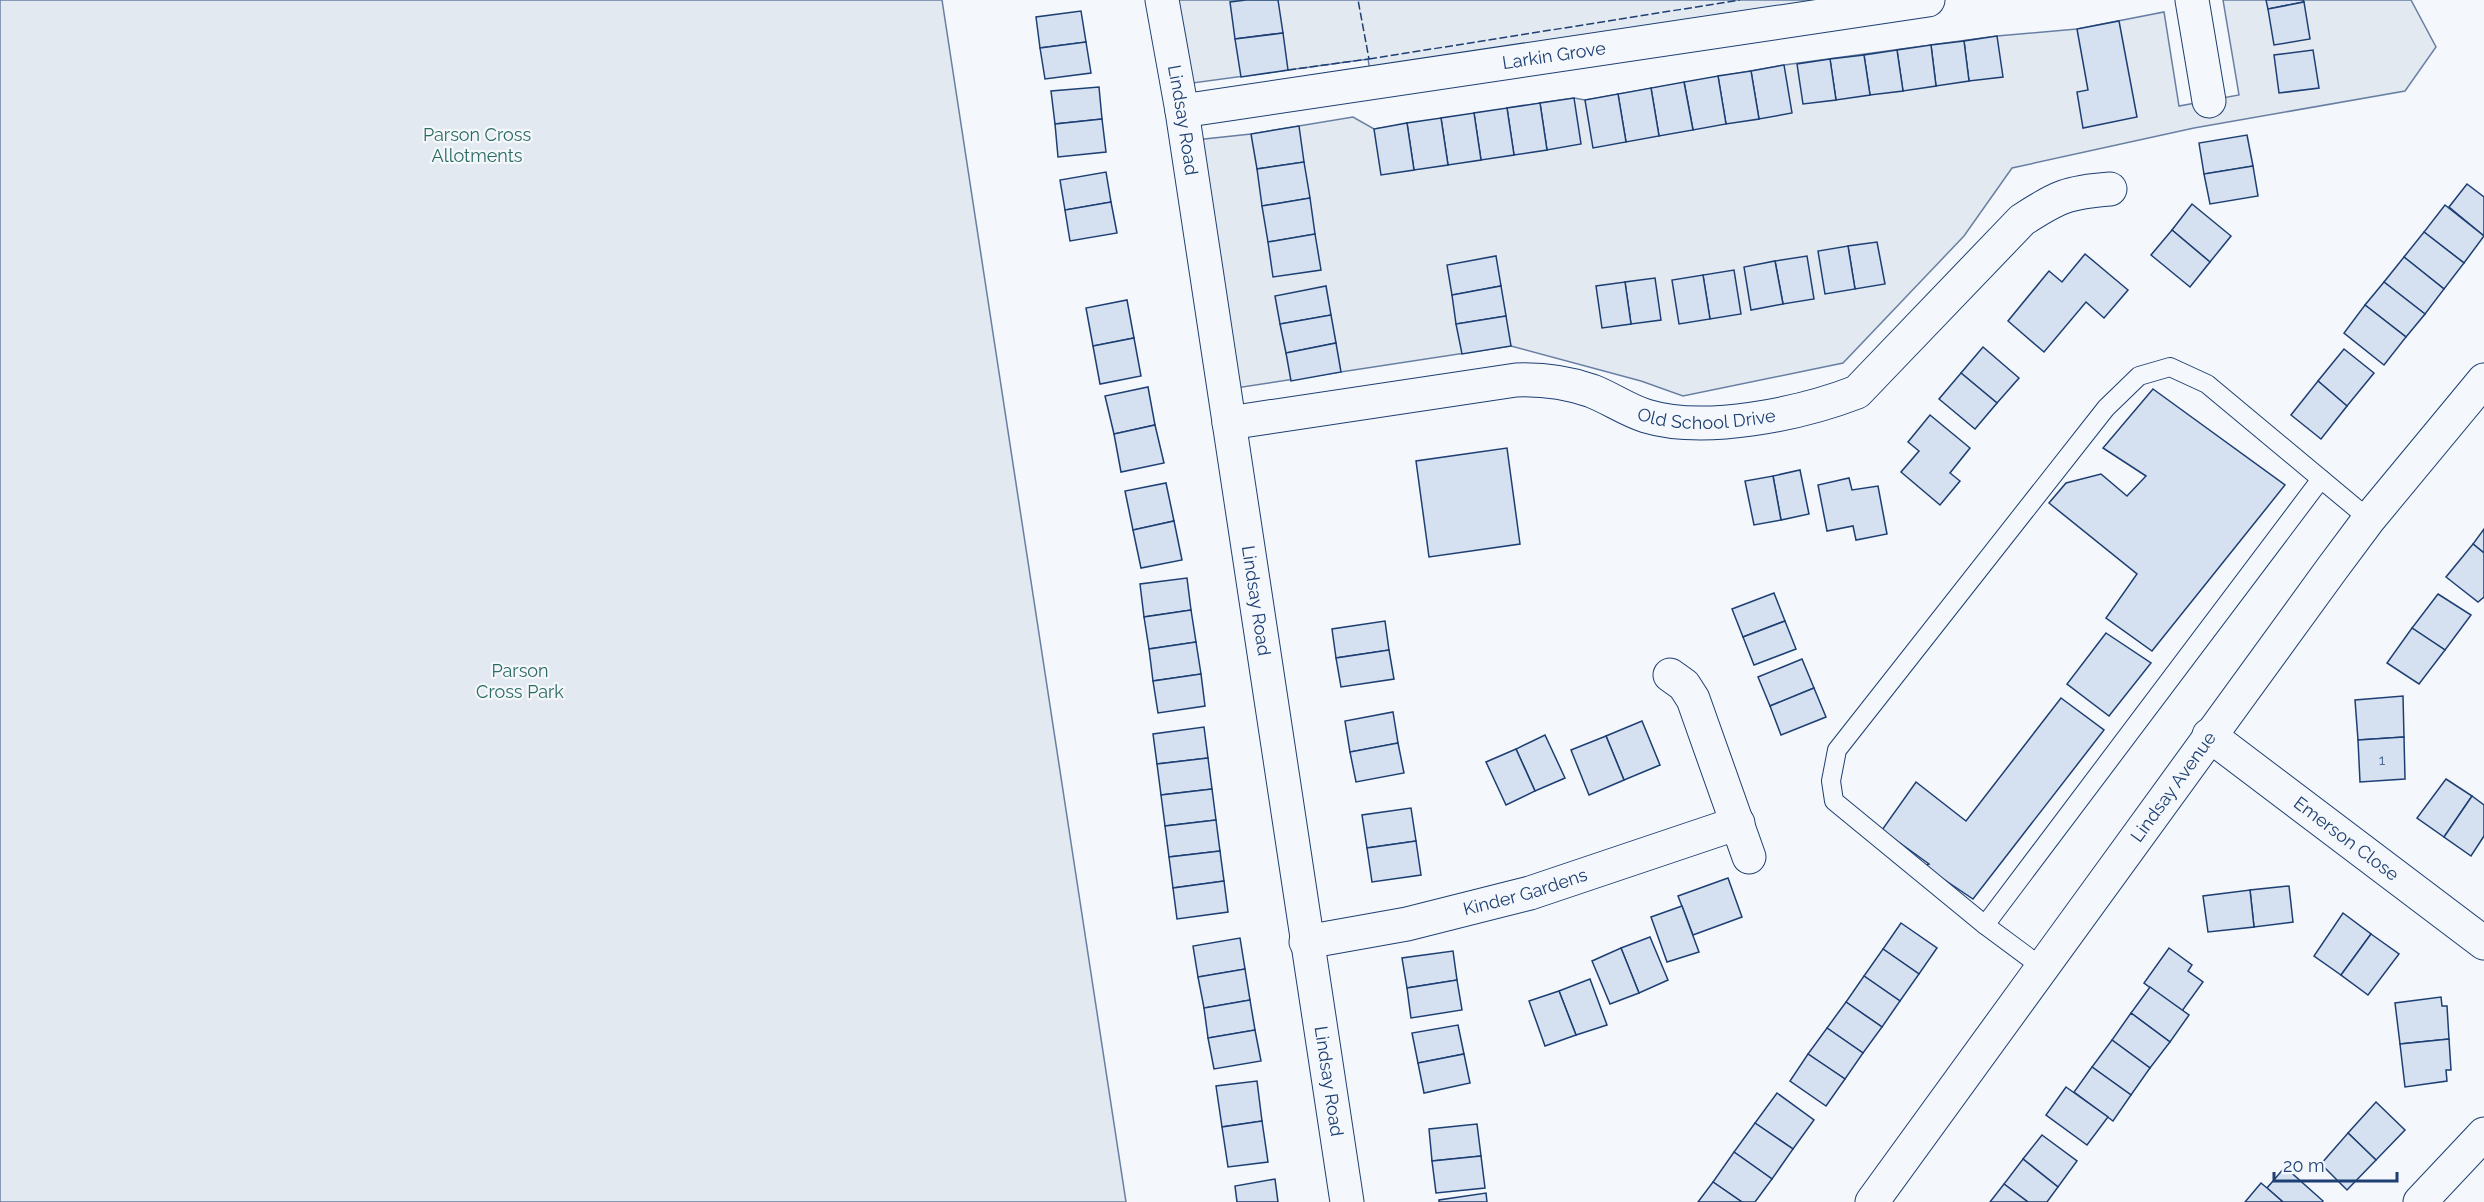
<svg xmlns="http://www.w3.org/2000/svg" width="2484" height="1202" font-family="Raleway,sans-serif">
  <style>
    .green { fill: #e3e9f0; stroke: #687fa3; stroke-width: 1.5 }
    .building { fill: #d5e0f0; stroke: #1d3f73; stroke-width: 1.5 }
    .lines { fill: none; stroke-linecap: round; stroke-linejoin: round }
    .lane-casing { stroke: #1d3f73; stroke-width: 20 }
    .street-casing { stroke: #1d3f73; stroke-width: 35 }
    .lane { stroke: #f4f7fb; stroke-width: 18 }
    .street { stroke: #f4f7fb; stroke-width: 33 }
    .fence { stroke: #1d3f73; stroke-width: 1.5; stroke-dasharray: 8 3; stroke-linecap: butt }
    .labels { text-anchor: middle; stroke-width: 4.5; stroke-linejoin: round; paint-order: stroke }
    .number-label { font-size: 15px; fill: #4b6792 }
    .street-label { font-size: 18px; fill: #1d3f73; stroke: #f4f7fb }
    .park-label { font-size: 18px; fill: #2c6c60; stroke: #f4f7fb }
  </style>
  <rect width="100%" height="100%" fill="#f4f7fb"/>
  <!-- green -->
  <g class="green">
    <polygon points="0,0 942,0 1126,1202 0,1202"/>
    <polygon points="1162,0 1928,0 1372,83 1368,59 1178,85"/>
    <polygon points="2223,0 2411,0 2436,47 2405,91 2194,128 2012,168 1964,236 1843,363 1683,396 1641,381 1511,346 1223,390 1186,141 1251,134 1353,117 1374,129 1574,98 1585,100 1784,65 1997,36 2077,29 2164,12 2179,106 2239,95"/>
  </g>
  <!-- building -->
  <g class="building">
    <polygon points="1246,0 1278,0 1283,33 1235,39 1230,2"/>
    <polygon points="2266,0 2303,0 2304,2 2268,9"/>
    <polygon points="2304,2 2310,39 2274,45 2268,9"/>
    <polygon points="1081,11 1086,42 1040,48 1036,17"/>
    <polygon points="2119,21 2137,117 2083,128 2077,92 2088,90 2077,29"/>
    <polygon points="1283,33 1288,70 1241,77 1235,39"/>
    <polygon points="1997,36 2003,77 1969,81 1964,41"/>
    <polygon points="1964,41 1969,81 1936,86 1931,45"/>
    <polygon points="1086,42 1091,73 1045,79 1040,48"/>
    <polygon points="1931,45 1936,86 1903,91 1897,50"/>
    <polygon points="1897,50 1903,91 1870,95 1864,55"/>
    <polygon points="2313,50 2319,88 2279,93 2274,55"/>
    <polygon points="1864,55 1870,95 1836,100 1830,59"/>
    <polygon points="1830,59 1836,100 1803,104 1797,64"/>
    <polygon points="1784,65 1792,113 1759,119 1751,71"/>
    <polygon points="1751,71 1759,119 1726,124 1718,76"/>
    <polygon points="1718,76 1726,124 1693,130 1684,82"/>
    <polygon points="1684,82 1693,130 1659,136 1651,88"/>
    <polygon points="1099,87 1102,119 1055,124 1051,91"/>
    <polygon points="1651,88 1659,136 1626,142 1618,94"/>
    <polygon points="1618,94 1626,142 1593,148 1585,100"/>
    <polygon points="1574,98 1581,144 1547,150 1540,103"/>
    <polygon points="1540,103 1547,150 1514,155 1507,108"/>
    <polygon points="1507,108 1514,155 1481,160 1474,113"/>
    <polygon points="1474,113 1481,160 1448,165 1441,118"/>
    <polygon points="1441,118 1448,165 1414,170 1407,123"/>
    <polygon points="1102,119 1106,152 1058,157 1055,124"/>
    <polygon points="1407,123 1414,170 1381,175 1374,129"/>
    <polygon points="1299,126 1304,162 1257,169 1251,134"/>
    <polygon points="2247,135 2253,166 2204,174 2199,143"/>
    <polygon points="1304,162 1310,198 1262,206 1257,169"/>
    <polygon points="2253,166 2258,196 2210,204 2204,174"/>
    <polygon points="1106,172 1111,202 1065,210 1060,180"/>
    <polygon points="2467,184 2484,197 2484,236 2449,207"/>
    <polygon points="1310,198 1315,234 1268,242 1262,206"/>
    <polygon points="1111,202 1117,233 1070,241 1065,210"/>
    <polygon points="2192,204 2231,236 2210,262 2172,230"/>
    <polygon points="2445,205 2484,236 2464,263 2424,232"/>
    <polygon points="2172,230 2210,262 2190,287 2151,255"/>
    <polygon points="2424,232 2464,263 2444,289 2404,257"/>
    <polygon points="1315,234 1321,270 1273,277 1268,242"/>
    <polygon points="1877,242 1885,284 1855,289 1848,246"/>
    <polygon points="1848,246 1855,289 1825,294 1818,251"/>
    <polygon points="2085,254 2128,290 2104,318 2086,302 2044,352 2008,321 2049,271 2062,282"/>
    <polygon points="1496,256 1501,286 1452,295 1447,265"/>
    <polygon points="1807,256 1814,299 1783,304 1775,261"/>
    <polygon points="2404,257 2444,289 2425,314 2384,282"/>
    <polygon points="1775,261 1783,304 1751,310 1744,267"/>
    <polygon points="1734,270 1741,314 1710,319 1703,275"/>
    <polygon points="1703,275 1710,319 1679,324 1672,280"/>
    <polygon points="1655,278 1661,320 1631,324 1625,282"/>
    <polygon points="1625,282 1631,324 1602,328 1596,286"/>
    <polygon points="2384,282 2425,314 2406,337 2365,305"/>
    <polygon points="1326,286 1331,315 1280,324 1275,296"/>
    <polygon points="1501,286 1506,316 1456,324 1452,295"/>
    <polygon points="1127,300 1134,338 1093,346 1086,308"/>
    <polygon points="2365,305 2406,337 2384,365 2344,333"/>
    <polygon points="1331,315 1336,343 1286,353 1280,324"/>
    <polygon points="1506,316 1511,346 1462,354 1456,324"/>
    <polygon points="1134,338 1141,376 1100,384 1093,346"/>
    <polygon points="1336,343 1341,372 1291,381 1286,353"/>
    <polygon points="1983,347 2019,378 1997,403 1961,373"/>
    <polygon points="2344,349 2374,373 2347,406 2318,381"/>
    <polygon points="1961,373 1997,403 1975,429 1939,399"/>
    <polygon points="2318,381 2347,406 2321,439 2291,415"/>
    <polygon points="1148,387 1155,425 1114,434 1105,396"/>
    <polygon points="2153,389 2285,485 2152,651 2106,618 2137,574 2049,503 2066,483 2101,474 2127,496 2146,476 2103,448"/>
    <polygon points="1930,415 1970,448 1950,473 1960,481 1940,505 1901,472 1919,451 1908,442"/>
    <polygon points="1155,425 1164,463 1121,472 1114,434"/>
    <polygon points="1507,448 1520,544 1429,557 1416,461"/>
    <polygon points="1800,470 1809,514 1781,520 1773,476"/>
    <polygon points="1773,476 1781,520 1754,525 1745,481"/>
    <polygon points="1849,478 1852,490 1878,486 1887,534 1856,540 1853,526 1827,531 1818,485"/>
    <polygon points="1166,483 1174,521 1133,530 1125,491"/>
    <polygon points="1174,521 1182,560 1141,568 1133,530"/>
    <polygon points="2484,529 2484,553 2473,544"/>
    <polygon points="2473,544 2484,553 2484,597 2478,602 2446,577"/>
    <polygon points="1187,578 1191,610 1144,617 1140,584"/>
    <polygon points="1774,593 1785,621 1743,637 1732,609"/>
    <polygon points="2438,594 2471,615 2445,650 2412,628"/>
    <polygon points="1191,610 1196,642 1149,649 1144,617"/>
    <polygon points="1385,621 1389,650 1336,658 1332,629"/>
    <polygon points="1785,621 1796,649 1754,665 1743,637"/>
    <polygon points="2412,628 2445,650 2419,684 2387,663"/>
    <polygon points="2106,633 2151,663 2109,716 2067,684"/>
    <polygon points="1196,642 1201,674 1153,681 1149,649"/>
    <polygon points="1389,650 1394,679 1341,687 1336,658"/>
    <polygon points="1802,659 1814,688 1770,706 1758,677"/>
    <polygon points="1201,674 1205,706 1158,713 1153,681"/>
    <polygon points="1814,688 1826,717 1781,735 1770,706"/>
    <polygon points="2403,696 2404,737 2358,740 2355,700"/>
    <polygon points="2061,698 2104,730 1973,899 1924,866 1929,864 1882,830 1916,782 1966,821"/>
    <polygon points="1393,712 1398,743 1350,752 1345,721"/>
    <polygon points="1642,721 1660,765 1624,780 1606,736"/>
    <polygon points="1204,727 1208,758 1157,764 1153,734"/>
    <polygon points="1545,735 1565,778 1535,791 1516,749"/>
    <polygon points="1606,736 1624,780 1589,795 1571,750"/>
    <polygon points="2404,737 2405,779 2360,782 2358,740"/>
    <polygon points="1398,743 1404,773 1356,782 1350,752"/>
    <polygon points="1516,749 1535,791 1506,805 1486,762"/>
    <polygon points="1208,758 1212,789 1161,795 1157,764"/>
    <polygon points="2446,779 2472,796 2444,837 2417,818"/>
    <polygon points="1212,789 1216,820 1165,826 1161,795"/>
    <polygon points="2472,796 2484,805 2484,836 2471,856 2444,837"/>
    <polygon points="1411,808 1416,841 1367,848 1362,815"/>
    <polygon points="1216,820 1220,851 1169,857 1165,826"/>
    <polygon points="1416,841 1421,875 1372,882 1367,848"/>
    <polygon points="1220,851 1224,881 1173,888 1169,857"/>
    <polygon points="1728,878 1742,917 1693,935 1678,896"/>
    <polygon points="1224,881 1228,912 1177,919 1173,888"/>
    <polygon points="2289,886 2293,922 2254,927 2250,890"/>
    <polygon points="2250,890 2254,927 2208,932 2203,896"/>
    <polygon points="1682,906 1699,952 1667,962 1651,917"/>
    <polygon points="2343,913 2371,934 2341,975 2314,956"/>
    <polygon points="1901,923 1937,948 1919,974 1883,949"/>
    <polygon points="2371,934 2399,954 2368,995 2341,975"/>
    <polygon points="1650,937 1668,980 1639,993 1621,948"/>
    <polygon points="1240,938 1245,969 1198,977 1193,946"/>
    <polygon points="1621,948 1639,993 1610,1004 1592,961"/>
    <polygon points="2169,948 2192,965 2188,971 2203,982 2182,1011 2144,983"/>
    <polygon points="1883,949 1919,974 1900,1001 1864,976"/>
    <polygon points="1453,951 1457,980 1407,988 1402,958"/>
    <polygon points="1245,969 1250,1000 1204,1008 1198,977"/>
    <polygon points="1864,976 1900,1001 1882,1027 1846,1002"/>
    <polygon points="1590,979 1607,1025 1576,1035 1559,991"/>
    <polygon points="1457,980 1462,1010 1411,1018 1407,988"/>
    <polygon points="2150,987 2189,1015 2170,1042 2131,1013"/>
    <polygon points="1559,991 1576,1035 1545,1046 1529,1001"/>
    <polygon points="2441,997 2442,1006 2447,1006 2449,1039 2400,1044 2395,1003"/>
    <polygon points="1250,1000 1255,1030 1208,1038 1204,1008"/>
    <polygon points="1846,1002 1882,1027 1863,1053 1827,1028"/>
    <polygon points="2131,1013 2170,1042 2150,1068 2112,1040"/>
    <polygon points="1458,1025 1464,1054 1418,1063 1412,1033"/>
    <polygon points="1827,1028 1863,1053 1845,1079 1808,1054"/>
    <polygon points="1255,1030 1261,1061 1214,1069 1208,1038"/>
    <polygon points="2449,1039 2451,1070 2446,1070 2447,1081 2405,1087 2400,1044"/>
    <polygon points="2112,1040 2150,1068 2131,1095 2092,1067"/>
    <polygon points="1464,1054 1470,1083 1424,1093 1418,1063"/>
    <polygon points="1808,1054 1845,1079 1826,1106 1790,1081"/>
    <polygon points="2092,1067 2131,1095 2113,1121 2074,1092"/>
    <polygon points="1257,1081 1262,1121 1222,1127 1216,1086"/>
    <polygon points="2066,1087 2108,1117 2087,1145 2046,1115"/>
    <polygon points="1777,1093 1814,1120 1793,1149 1755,1123"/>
    <polygon points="2376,1102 2405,1130 2376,1160 2348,1133"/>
    <polygon points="1262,1121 1268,1162 1228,1167 1222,1127"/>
    <polygon points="1755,1123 1793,1149 1772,1179 1734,1152"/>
    <polygon points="1477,1124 1481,1156 1432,1161 1429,1129"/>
    <polygon points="2348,1133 2376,1160 2347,1190 2321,1164"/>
    <polygon points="2042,1135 2077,1161 2058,1187 2023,1159"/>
    <polygon points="1734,1152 1772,1179 1755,1202 1742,1202 1713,1182"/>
    <polygon points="1481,1156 1485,1188 1436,1193 1432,1161"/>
    <polygon points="2023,1159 2058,1187 2047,1202 2028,1202 2004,1184"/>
    <polygon points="2285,1167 2323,1201 2322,1202 2283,1202 2267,1188"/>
    <polygon points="1275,1179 1278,1202 1237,1202 1235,1186"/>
    <polygon points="1713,1182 1742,1202 1698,1202"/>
    <polygon points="2261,1183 2267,1188 2283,1202 2245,1202"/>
    <polygon points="2004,1184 2028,1202 1990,1202"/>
    <polygon points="1486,1193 1487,1202 1439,1202 1439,1200"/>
  </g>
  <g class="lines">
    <defs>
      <g id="lane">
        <polyline points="1985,925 1834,801 1831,781 1837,750 2106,408 2139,376 2170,367 2207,384 2321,479"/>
        <polyline points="2043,968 1985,925 2321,479 2369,519"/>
      </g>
      <g id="street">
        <path id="s1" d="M1162,0L1182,111L1347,1202"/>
        <polyline points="2192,0 2209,101"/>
        <path id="s2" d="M1182,111L1928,0"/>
        <path id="s3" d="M1229,423L1516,380C1543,379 1566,382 1592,391C1610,398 1627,410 1646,416C1705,434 1800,414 1857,392L2022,220C2057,197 2068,192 2110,189"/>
        <polyline points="1670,675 1684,685 1693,699 1749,857"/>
        <path id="s4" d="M2209,735L2484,943"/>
        <path id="s5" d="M1306,942L1407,924L1530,893L1738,823"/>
        <path id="s6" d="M1872,1202L2331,570L2369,519L2484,380"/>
        <polyline points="2420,1202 2484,1134"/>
      </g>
    </defs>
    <!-- lane casing -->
    <use href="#lane" class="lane-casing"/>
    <!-- street casing -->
    <use href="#street" class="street-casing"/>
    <!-- lane -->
    <use href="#lane" class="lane"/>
    <!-- street -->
    <use href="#street" class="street"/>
    <!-- fence -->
    <g class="fence">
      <polyline points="1369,59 1740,0"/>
      <polyline points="1288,70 1369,59 1358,0"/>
    </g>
  </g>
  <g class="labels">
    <!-- number labels -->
    <g class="number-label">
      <text x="2382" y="765">1</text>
    </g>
    <!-- street labels -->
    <g class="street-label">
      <text dy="6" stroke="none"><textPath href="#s2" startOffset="376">Larkin Grove</textPath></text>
      <text dy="6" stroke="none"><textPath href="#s1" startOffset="122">Lindsay Road</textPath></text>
      <text dy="6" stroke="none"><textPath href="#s3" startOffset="488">Old School Drive</textPath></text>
      <text dy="6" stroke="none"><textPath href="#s1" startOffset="608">Lindsay Road</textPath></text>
      <text dy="6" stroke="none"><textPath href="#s6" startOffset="513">Lindsay Avenue</textPath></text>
      <text dy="6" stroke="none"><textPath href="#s4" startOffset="172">Emerson Close</textPath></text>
      <text dy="6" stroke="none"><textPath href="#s5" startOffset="225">Kinder Gardens</textPath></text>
      <text dy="6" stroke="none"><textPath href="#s1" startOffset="1094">Lindsay Road</textPath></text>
    </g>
    <!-- park labels -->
    <g class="park-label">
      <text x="477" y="141">Parson Cross<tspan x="477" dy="21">Allotments</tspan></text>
      <text x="520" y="677">Parson<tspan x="520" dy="21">Cross Park</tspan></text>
    </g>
  </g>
  <!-- scale -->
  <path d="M2274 1172v9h123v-9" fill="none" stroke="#1d3f73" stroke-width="3"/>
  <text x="2283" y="1172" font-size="18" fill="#1d3f73" stroke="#f4f7fb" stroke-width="4.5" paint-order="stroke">20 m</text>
</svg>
